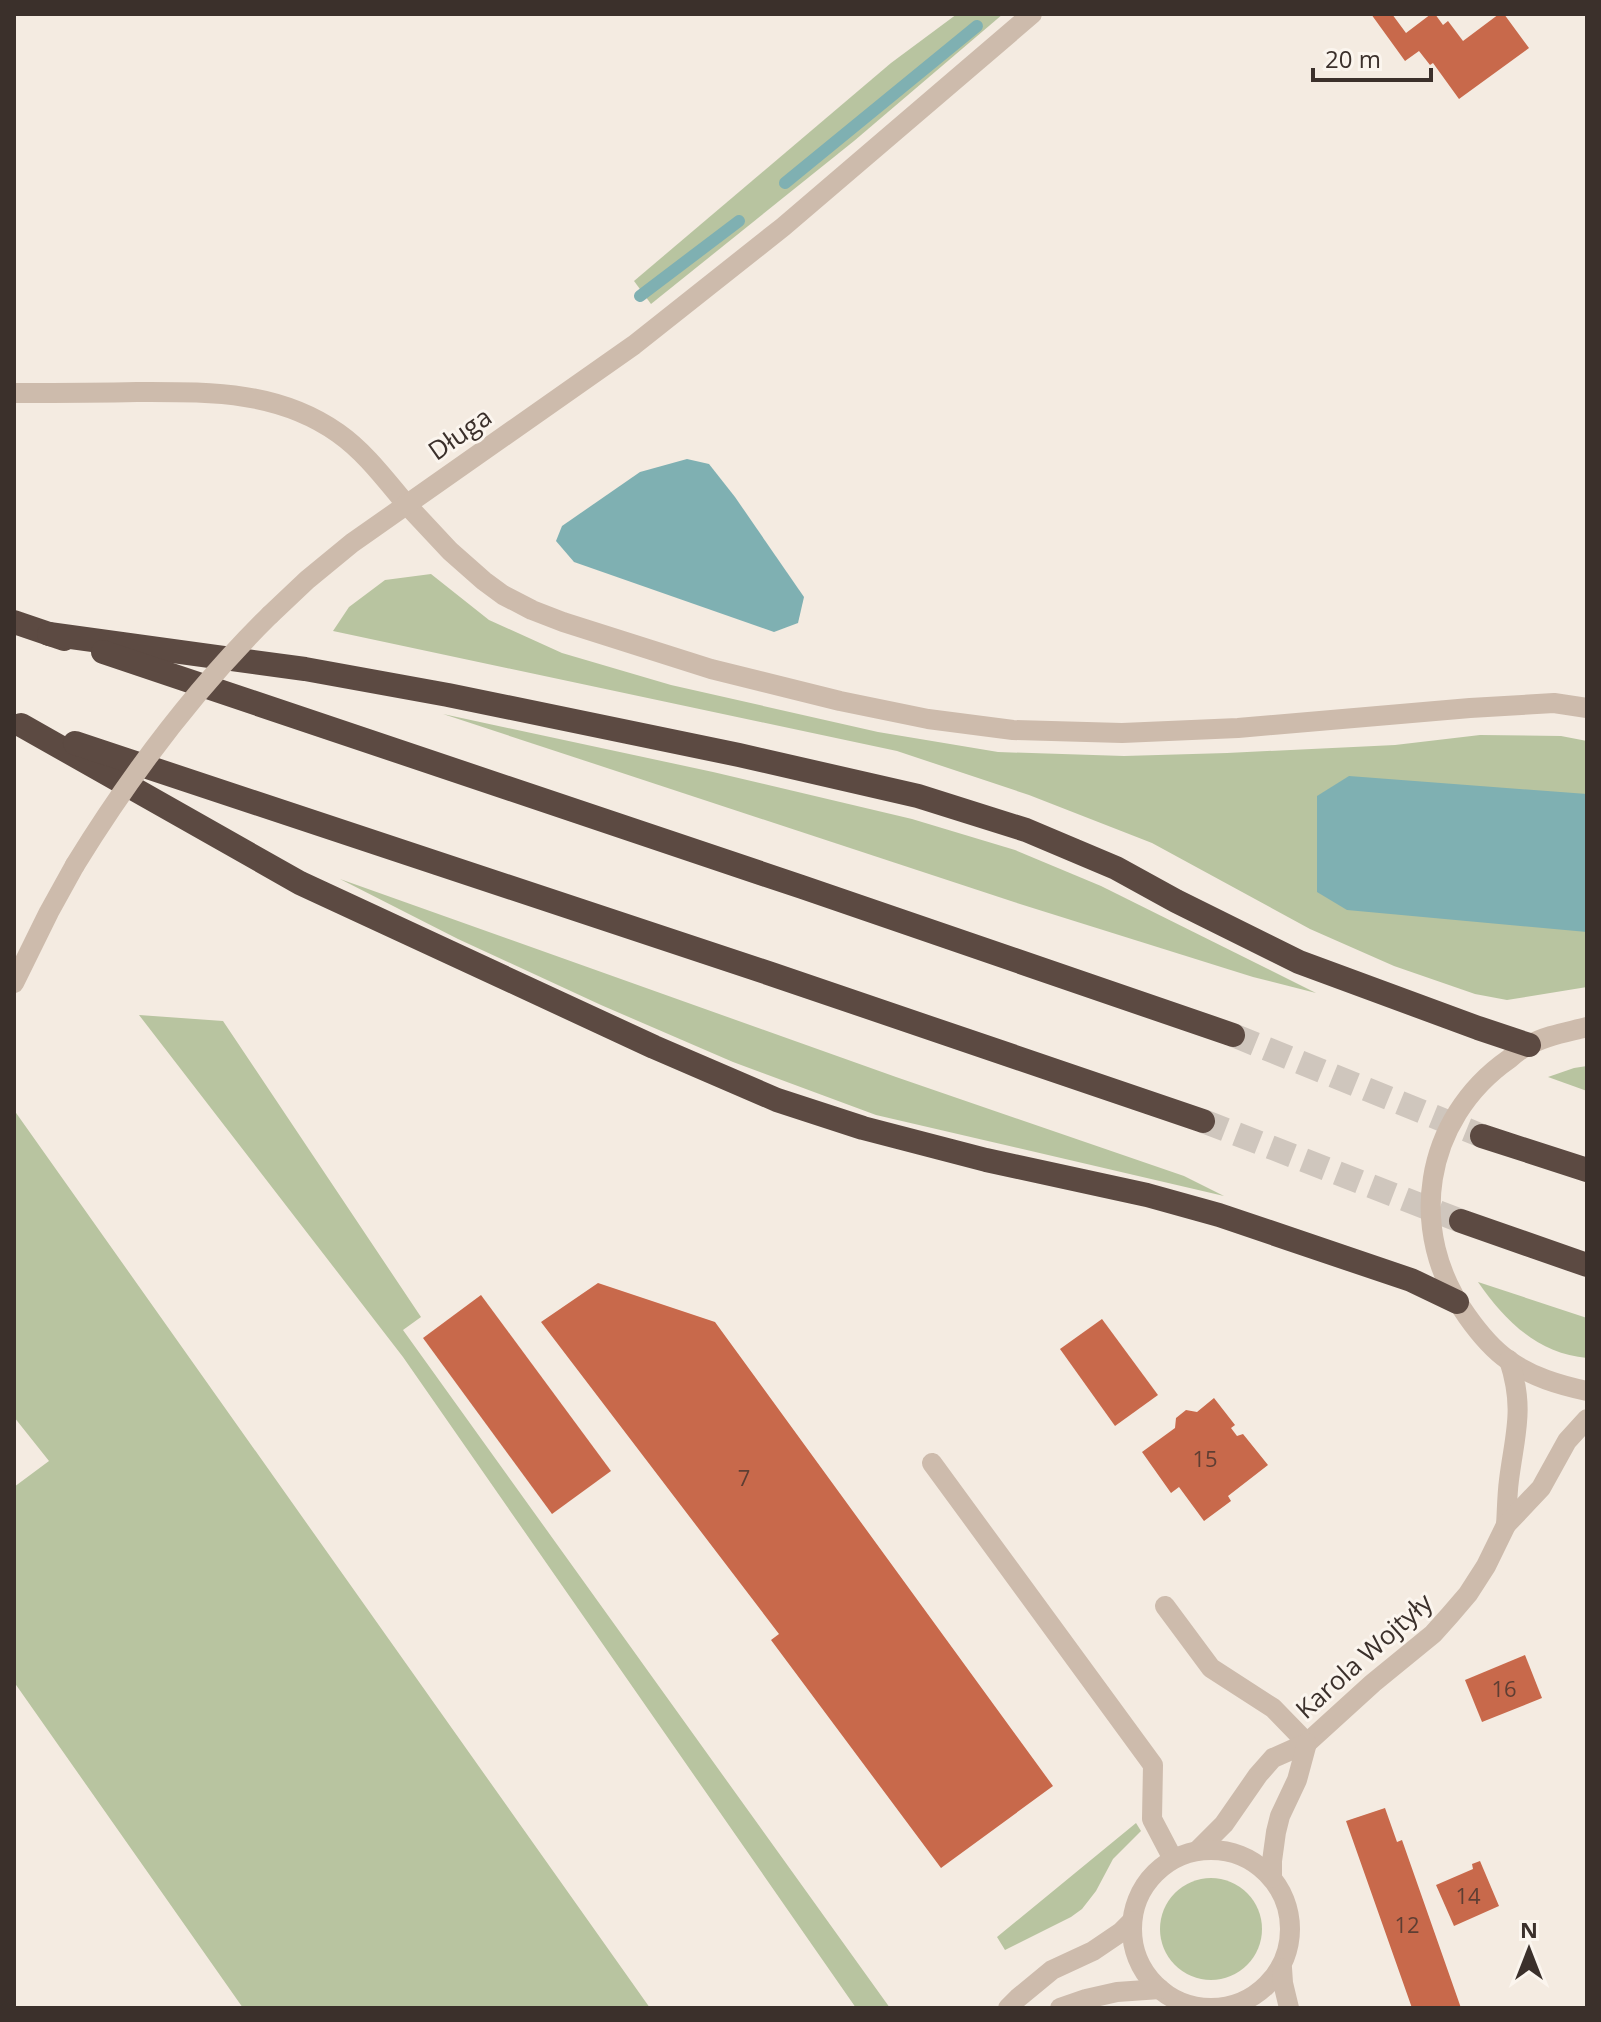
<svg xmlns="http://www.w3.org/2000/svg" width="1601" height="2022" font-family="'Open Sans',sans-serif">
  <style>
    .green { fill: #b8c4a0 }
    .water { fill: #7fb0b2 }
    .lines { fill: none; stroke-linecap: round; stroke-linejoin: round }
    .stream { stroke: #7fb0b2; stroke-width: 12 }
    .building { fill: #c8694b }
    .motorway-tunnel { stroke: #cfc6bd; stroke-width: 24; stroke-dasharray: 24 12; stroke-linecap: butt }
    .service { stroke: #cdbbac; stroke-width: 20 }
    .minor { stroke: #cdbbac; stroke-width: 20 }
    .tertiary { stroke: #cdbbac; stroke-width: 20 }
    .motorway { stroke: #5c4a42; stroke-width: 24 }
    .minor-bridge { stroke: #cdbbac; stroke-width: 20 }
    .labels { text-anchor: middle; stroke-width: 6; stroke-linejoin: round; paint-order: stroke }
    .number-label { font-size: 22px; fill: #5e3e33 }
    .street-label { font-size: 26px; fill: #3b302b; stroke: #fbf5ee }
  </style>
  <rect width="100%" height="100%" fill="#f4ebe1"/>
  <!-- green -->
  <g class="green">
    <polygon points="957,14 1003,14 854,141 651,304 634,281 891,63"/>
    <polygon points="431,574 489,620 562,653 671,685 878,732 998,752 1124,756 1227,753 1395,745 1480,735 1561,736 1587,741 1587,987 1507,1000 1475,994 1394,966 1310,929 1152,843 1029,795 897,751 333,631 349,607 385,580"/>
    <polygon points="443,714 713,772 912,819 1015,850 1101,886 1316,993 1253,977 1014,902"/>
    <polygon points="340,879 896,1077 1184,1176 1224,1196 876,1115 733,1062 601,1005 458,939"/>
    <polygon points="139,1015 223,1021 421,1317 403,1330 890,2008 856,2008 403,1357"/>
    <polygon points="1587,1066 1587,1091 1548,1077 1574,1068"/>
    <polygon points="14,1110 650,2008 243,2008 14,1682 14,1487 49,1461 14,1417"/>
    <path d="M1478,1282L1587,1318V1358C1538,1354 1504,1320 1478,1282Z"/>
    <polygon points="1136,1823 1141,1831 1113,1859 1096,1891 1082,1909 1071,1917 1005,1950 997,1937"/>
    <circle cx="1211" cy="1929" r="51"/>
  </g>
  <!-- water -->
  <g class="water">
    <polygon points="687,459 709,464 735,497 804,597 798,623 774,632 574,562 556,541 562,526 640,472"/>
    <polygon points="1349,776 1587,794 1587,932 1347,910 1317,892 1317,796"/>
  </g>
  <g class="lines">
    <!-- stream -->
    <g class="stream">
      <polyline points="785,183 977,26"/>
      <polyline points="640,296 739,221"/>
    </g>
  </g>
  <!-- building -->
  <g class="building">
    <polygon points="1371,14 1392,14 1406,33 1431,14 1435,14 1443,25 1448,21 1463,41 1499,14 1504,14 1529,48 1459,99 1433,63 1430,65 1419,51 1405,61"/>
    <polygon points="598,1283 715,1322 1053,1786 941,1868 771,1640 779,1634 541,1322"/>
    <polygon points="481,1295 611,1471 552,1514 423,1338"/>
    <polygon points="1102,1319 1158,1395 1115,1426 1060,1349"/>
    <polygon points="1214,1398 1235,1425 1231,1428 1237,1436 1243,1434 1268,1465 1228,1496 1231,1501 1204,1521 1179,1487 1171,1493 1142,1452 1175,1428 1176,1418 1186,1410 1197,1412"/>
    <polygon points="1525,1655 1542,1698 1482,1722 1465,1680"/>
    <polygon points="1385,1808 1397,1842 1402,1840 1461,2008 1412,2008 1346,1821"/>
    <polygon points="1480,1861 1499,1906 1454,1926 1436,1885 1473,1869 1472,1864"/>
  </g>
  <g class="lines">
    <!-- motorway-tunnel -->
    <g class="motorway-tunnel">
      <polyline points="1233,1035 1482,1136"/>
      <polyline points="1203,1121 1461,1221"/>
    </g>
    <!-- service -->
    <g class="service">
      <path d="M14,393C55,393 96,393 137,392C208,392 277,390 338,433C365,452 385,479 406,504"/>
      <polyline points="932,1463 1153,1765 1152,1819 1173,1859"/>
      <polyline points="1165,1606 1211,1668 1273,1708 1307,1743"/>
    </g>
    <!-- minor -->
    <g class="minor">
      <polyline points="406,504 450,551 484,581 503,595 532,610 563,622 711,669 840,701 928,719 1013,730 1122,733 1238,728 1470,708 1554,703 1587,708"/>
      <polyline points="270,615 307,580 352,543 634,345 783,227 1032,14"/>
      <polyline points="14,983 49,912 75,865"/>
    </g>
    <!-- tertiary -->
    <g class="tertiary">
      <path d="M1587,1027C1568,1032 1547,1035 1529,1045C1522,1048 1515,1054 1509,1059C1423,1119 1406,1232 1467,1316C1479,1333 1491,1348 1508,1360C1532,1377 1559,1385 1587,1391"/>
      <path d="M1506,1525C1507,1511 1507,1495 1509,1480C1515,1433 1525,1409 1509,1360"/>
      <polyline points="1199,1849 1224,1824 1258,1775 1273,1758 1307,1743 1373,1683 1433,1634 1450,1615 1468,1594 1486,1566 1506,1525 1541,1488 1567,1441 1587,1419"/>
      <circle cx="1211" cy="1929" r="79"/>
      <polyline points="1272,1878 1272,1861 1276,1832 1280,1816 1297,1780 1307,1743"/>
      <polyline points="1282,1968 1283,1983 1289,2008"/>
      <polyline points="1008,2008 1018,1998 1052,1970 1093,1951 1121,1932 1132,1921"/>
      <polyline points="1060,2008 1086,1999 1117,1992 1160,1989"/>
    </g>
    <!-- motorway -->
    <g class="motorway">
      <polyline points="14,622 64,639"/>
      <polyline points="49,634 305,669 448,695 739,755 918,796 1026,830 1116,868 1176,901 1299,962 1478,1028 1529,1045"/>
      <polyline points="103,652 802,887 1233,1035"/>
      <polyline points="21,725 300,883 654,1047 777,1100 863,1128 986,1160 1147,1195 1219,1215 1411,1280 1457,1302"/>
      <polyline points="75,743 771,974 1203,1121"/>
      <polyline points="1482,1136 1587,1170"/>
      <polyline points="1461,1221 1587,1265"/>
    </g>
    <!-- minor-bridge -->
    <path class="minor-bridge" d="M75,865C131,774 194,690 270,615"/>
  </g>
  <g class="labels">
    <!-- number labels -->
    <g class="number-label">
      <text x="1205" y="1467">15</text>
      <text x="744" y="1486">7</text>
      <text x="1504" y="1697">16</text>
      <text x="1468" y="1904">14</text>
      <text x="1407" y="1933">12</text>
    </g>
    <!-- street labels -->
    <g class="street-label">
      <text transform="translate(460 434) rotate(-35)" y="9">Długa</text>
      <text transform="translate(1364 1656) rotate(-42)" y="9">Karola Wojtyły</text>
    </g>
  </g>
  <!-- border -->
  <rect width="1601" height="2022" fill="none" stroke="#3b302b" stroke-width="32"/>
  <!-- north arrow -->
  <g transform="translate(1529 1950)" stroke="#fbf5ee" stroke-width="6" paint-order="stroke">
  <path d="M0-6L14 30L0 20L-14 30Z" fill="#3b302b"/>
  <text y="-12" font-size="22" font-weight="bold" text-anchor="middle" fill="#3b302b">N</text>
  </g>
  <!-- scale -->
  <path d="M1313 68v12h118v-12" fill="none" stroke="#3b302b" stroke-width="4"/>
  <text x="1325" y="68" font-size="24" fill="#3b302b" stroke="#fbf5ee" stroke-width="6" paint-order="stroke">20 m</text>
</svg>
